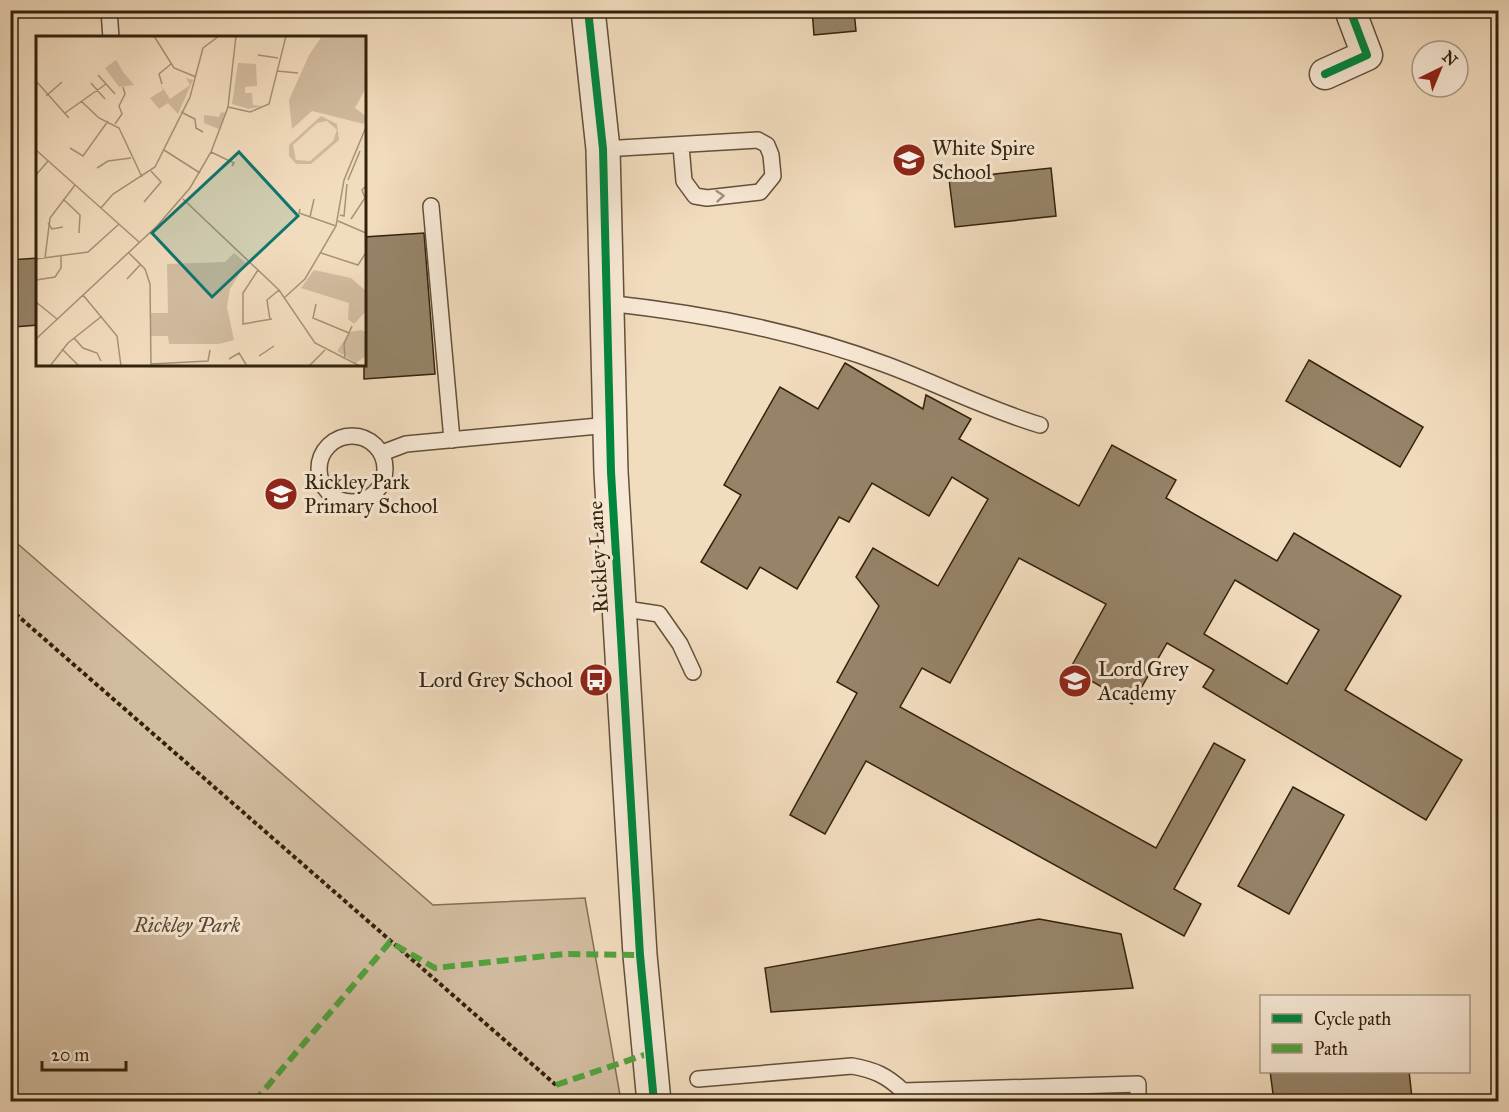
<svg xmlns="http://www.w3.org/2000/svg" width="1509" height="1112" font-family="'IM FELL Great Primer',serif">
  <style>
    .green { fill: #d2bca0; stroke: #826f56; stroke-width: 1.5 }
    .building { fill: #968368; stroke: #33220b; stroke-width: 1.5; fill-rule: evenodd }
    .lines { fill: none; stroke-linecap: round; stroke-linejoin: round }
    .service-casing { stroke: #635038; stroke-width: 18 }
    .minor-casing { stroke: #635038; stroke-width: 33 }
    .tertiary-casing { stroke: #635038; stroke-width: 36 }
    .path { stroke: #33220b; stroke-width: 4; stroke-dasharray: 4.5 3; stroke-linecap: butt }
    .service { stroke: #f7e8d5; stroke-width: 15 }
    .minor { stroke: #f7e8d5; stroke-width: 30 }
    .tertiary { stroke: #f7e8d5; stroke-width: 33 }
    .quiet { stroke: #52a23e; stroke-width: 6; stroke-dasharray: 12 6; stroke-linecap: butt }
    .cycleway-casing { stroke: #f7e8d5; stroke-width: 11 }
    .cycleway { stroke: #00873e; stroke-width: 8 }
    .oneway { stroke: #9f8f7a }
    .labels { text-anchor: middle; stroke-width: 6; stroke-linejoin: round; paint-order: stroke }
    .poi-label { font-size: 21px; fill: #33220b; stroke: #f7e8d5; text-anchor: start }
    .street-label { font-size: 21px; fill: #33220b; stroke: #f7e8d5 }
    .park-label { font-size: 21px; font-style: italic; fill: #5b4830; stroke: #f7e8d5 }
    .inset-road { fill: none; stroke: #a69276; stroke-width: 1.5 }
    .view { fill: #0f766e; fill-opacity: 0.15; stroke: #0f766e; stroke-width: 3 }
    .inset-edge { fill: none; stroke: #33220b; stroke-width: 3 }
  </style>
  <rect width="100%" height="100%" fill="#f2dcbe"/>
  <filter id="stains"><feTurbulence type="fractalNoise" baseFrequency=".00333" numOctaves="4"/><feColorMatrix values="0 0 0 0 .2 0 0 0 0 .09 0 0 0 0 .02 0 0 0 .5 -.17"/></filter>
  <radialGradient id="worn" r=".72"><stop offset=".6" stop-color="#630" stop-opacity="0"/><stop offset="1" stop-color="#630" stop-opacity=".3"/></radialGradient>
  <!-- green -->
  <polygon class="green" points="11,538 433,905 585,898 620,1095 555,1102 11,1101"/>
  <!-- building -->
  <g class="building">
    <polygon points="812,10 854,10 856,31 814,35"/>
    <polygon points="1051,168 1056,216 955,227 949,179"/>
    <polygon points="424,233 435,374 364,379 364,237"/>
    <polygon points="38,258 38,325 14,327 10,260"/>
    <polygon points="1309,360 1423,427 1400,467 1286,401"/>
    <path d="M845,363L923,409L926,395L971,419L959,439L1079,506L1112,445L1176,480L1166,498L1277,561L1294,533L1401,596L1345,690L1462,760L1426,820L1203,687L1214,670L1167,643L1132,704L1070,669L1106,604L1019,558L950,683L922,668L900,707L1156,848L1214,743L1245,760L1174,889L1201,904L1184,936L866,761L825,834L790,815L857,693L837,682L879,606L856,577L873,548L938,586L988,499L952,477L929,516L872,483L849,522L839,517L797,589L760,567L747,589L701,562L741,495L724,485L780,387L818,409ZM1235,580L1319,630L1287,684L1204,634Z"/>
    <polygon points="1293,787 1344,815 1289,914 1238,886"/>
    <polygon points="1039,919 1121,934 1133,988 771,1012 765,968"/>
    <polygon points="1270,1071 1409,1071 1412,1098 1386,1101 1274,1101"/>
  </g>
  <g class="lines">
    <defs>
      <g id="service">
        <polyline points="109,10 111,38"/>
        <polyline points="603,149 758,140 767,145 771,155 773,176 760,192 707,198 695,196 684,181 681,146"/>
        <polyline points="431,206 452,440"/>
        <path d="M606,303C701,313 797,331 887,365C938,384 987,409 1040,425"/>
        <circle cx="352" cy="469" r="33"/>
        <polyline points="382,453 406,444 609,425"/>
        <polyline points="619,608 659,614 680,644 693,672"/>
        <path d="M698,1079L852,1066C874,1070 886,1075 903,1091"/>
        <polyline points="903,1102 903,1091 1138,1084 1138,1102"/>
      </g>
      <polyline id="minor" points="1325,74 1367,55 1350,10"/>
      <polyline id="tertiary" points="588,10 603,149 611,472 640,955 654,1102"/>
    </defs>
    <!-- service casing -->
    <use href="#service" class="service-casing"/>
    <!-- minor casing -->
    <use href="#minor" class="minor-casing"/>
    <!-- tertiary casing -->
    <use href="#tertiary" class="tertiary-casing"/>
    <!-- path -->
    <polyline class="path" points="10,609 556,1085"/>
    <!-- service -->
    <use href="#service" class="service"/>
    <!-- minor -->
    <use href="#minor" class="minor"/>
    <!-- tertiary -->
    <use href="#tertiary" class="tertiary"/>
    <!-- quiet -->
    <g class="quiet">
      <polyline points="556,1085 650,1053"/>
      <polyline points="254,1102 390,942 435,968 564,954 640,955"/>
    </g>
    <defs>
      <g id="cycleway">
        <polyline points="588,10 603,149 611,472 640,955 654,1102"/>
        <polyline points="1325,74 1367,55 1350,10"/>
      </g>
    </defs>
    <!-- cycleway casing -->
    <use href="#cycleway" class="cycleway-casing"/>
    <!-- cycleway -->
    <use href="#cycleway" class="cycleway"/>
  </g>
  <!-- one-way arrows -->
  <defs><path id="oneway-chevron" d="M-2-3.5L2.5 0L-2 3.5" fill="none" stroke-width="1.6" stroke-linecap="round" stroke-linejoin="round" transform="scale(1.5)"/></defs>
  <use class="oneway" href="#oneway-chevron" transform="translate(720 196) rotate(-5)"/>
  <!-- icons -->
  <defs>
    <symbol id="school-disc" viewBox="-11 -11 22 22"><circle r="9.5" fill="#8f2418" stroke="#f7e8d5"/><path d="M0-5L7-2L0 1L-7-2ZM-4 1L0 2.5L4 1V4Q0 6-4 4Z" fill="#fff"/></symbol>
    <symbol id="bus-disc" viewBox="-11 -11 22 22"><circle r="9.5" fill="#8f2418" stroke="#f7e8d5"/><path d="M-5-6H5V4H4V6H2V4H-2V6H-4V4H-5ZM-3.5-4V0h7V-4ZM-3.5 1.2v1.5H-2V1.2ZM2 1.2v1.5H3.5V1.2Z" fill="#fff"/></symbol>
  </defs>
  <g fill-rule="evenodd">
    <use href="#school-disc" x="890" y="141" width="38" height="38"/>
    <use href="#school-disc" x="262" y="475" width="38" height="38"/>
    <use href="#bus-disc" x="577" y="661" width="38" height="38"/>
    <use href="#school-disc" x="1056" y="662" width="38" height="38"/>
  </g>
  <g class="labels">
    <!-- poi labels -->
    <g class="poi-label">
      <text x="932" y="155">White Spire<tspan x="932" dy="24">School</tspan></text>
      <text x="304" y="489">Rickley Park<tspan x="304" dy="24">Primary School</tspan></text>
      <text x="1098" y="676">Lord Grey<tspan x="1098" dy="24">Academy</tspan></text>
      <text x="573" y="687" text-anchor="end">Lord Grey School</text>
    </g>
    <!-- street labels -->
    <g class="street-label">
      <text transform="translate(598 557) rotate(-93)" y="7">Rickley Lane</text>
    </g>
    <!-- park labels -->
    <g class="park-label">
      <text x="187" y="932">Rickley Park</text>
    </g>
  </g>
  <!-- overview -->
  <g transform="translate(36 36)">
    <rect width="330" height="330" fill="#f2dcbe"/>
    <path d="M286,0H330V52L319,72L330,80L328,88L276,75L256,93L253,64L273,19ZM80,24L88,37L98,49L83,51L69,32ZM202,27L220,28L221,50L209,51V57H216L217,69L227,70L213,73L196,68ZM150,42L157,44L142,78L132,67L123,73L114,62L127,54L123,46L134,63L154,49ZM185,76L189,77L183,93L168,87V79L183,81ZM285,80L301,88L303,104L275,128H260L253,120V109ZM291,85L301,94L297,105L274,125L260,124L257,109L281,87ZM198,217L210,227L194,253L191,271L198,304L183,308H133L132,300H115V277H132L131,228L189,226ZM278,234L315,242L330,255V275L318,288L312,283L313,267L265,252ZM325,294L330,296V320L320,327L301,315L314,296Z" fill="#d2bca0" fill-rule="evenodd"/>
    <path class="inset-road" d="M118,0L138,32L160,41M222,19L242,22M241,35L262,37M62,39L79,58M0,45L33,82M55,47L69,63M126,48L123,38L135,28M10,60L26,46M45,65L63,82L83,92L106,141M192,71L214,76L233,68L250,0M145,76L159,83L160,92L167,96M29,77L70,48M79,88L86,78L83,70L89,58L87,51M34,112L47,120L72,85M0,114L103,206M128,114L164,137M175,116L198,127L196,130M61,132L72,125L95,122M0,139L12,125M312,144L324,115M27,163L44,179L43,197M147,163L243,254L279,307L324,330M108,166L125,146L115,135M65,172L77,158L119,131L154,61L167,12L183,0M264,173L263,177L300,190M304,179L308,180L311,148M274,181L278,163M315,183L329,162L326,154L330,150M302,185L330,197M12,187L16,193L27,191M93,217L109,233L114,248L115,330M285,217L322,229L329,218M9,222L14,182L39,149M0,223L52,216L83,188M222,234L207,257V288L236,283M91,243L104,229M0,244L19,241L25,232V220M47,259L81,300L85,330M248,262L269,243L300,190L308,144L330,91M0,266L21,283M280,268L277,282L313,297M234,284L231,264L243,254M38,302L47,312L61,317L65,325M0,303L121,190L154,152L175,116L192,71L200,0M26,313L43,330M223,320L238,310M309,321L308,308L316,290M193,323L203,317L211,330M115,328L172,325L174,314M14,330L32,307L66,280M273,330L289,314"/>
    <path class="view" d="M203,116L262,180L176,261L116,197Z"/>
    <rect width="330" height="330" class="inset-edge"/>
  </g>
  <!-- margin -->
  <rect width="1509" height="1112" fill="none" stroke="#f2dcbe" stroke-width="36"/>
  <rect x="12" y="12" width="1485" height="1088" fill="none" stroke="#33220b" stroke-width="3"/>
  <rect x="18" y="18" width="1473" height="1076" fill="none" stroke="#33220b" stroke-width="1.5"/>
  <!-- legend -->
  <rect x="1260" y="995" width="210" height="78" fill="#f7e8d5" stroke="#a99984" stroke-width="1.5"/>
  <rect x="1272" y="1014" width="30" height="9" fill="#00873e" stroke="#a99984" stroke-width="1.5"/>
  <text x="1314" y="1025" font-size="18" fill="#33220b">Cycle path</text>
  <rect x="1272" y="1044" width="30" height="9" fill="#52a23e" stroke="#a99984" stroke-width="1.5"/>
  <text x="1314" y="1055" font-size="18" fill="#33220b">Path</text>
  <!-- north arrow -->
  <g transform="translate(1440 69) rotate(43)"><circle r="28" fill="#f7e8d5" stroke="#a99984" stroke-width="1.5"/>
  <path d="M0-4.5L10 22L0 15L-10 22Z" fill="#8f2418"/>
  <text y="-9" font-size="16" font-weight="bold" text-anchor="middle" fill="#33220b">N</text>
  </g>
  <!-- scale -->
  <path d="M42 1061v9h84v-9" fill="none" stroke="#33220b" stroke-width="3"/>
  <text x="51" y="1061" font-size="18" fill="#33220b" stroke="#f7e8d5" stroke-width="4.5" paint-order="stroke">20 m</text>
  <rect width="100%" height="100%" filter="url(#stains)"/>
  <rect width="100%" height="100%" fill="url(#worn)"/>
</svg>
